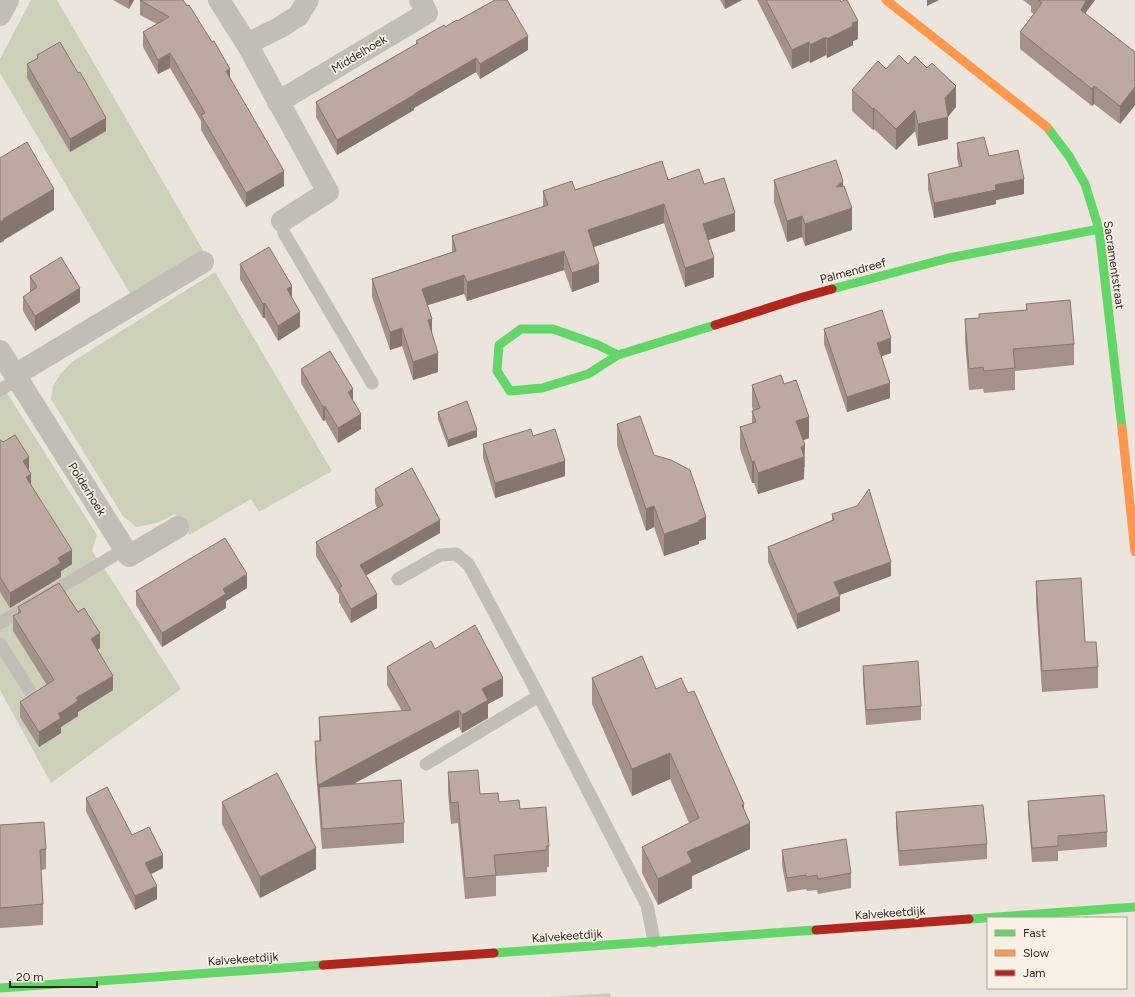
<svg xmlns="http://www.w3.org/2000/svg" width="1135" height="997" font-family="Figtree,sans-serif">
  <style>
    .green { fill: #ccd0b8 }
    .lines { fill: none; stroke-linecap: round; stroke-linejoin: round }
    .lane { stroke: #c3bdb7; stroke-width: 13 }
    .street { stroke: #c3bdb7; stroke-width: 22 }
    .fast { stroke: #63d668; stroke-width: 9 }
    .slow { stroke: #ff974d; stroke-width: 9 }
    .jam { stroke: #b3261e; stroke-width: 9 }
    .wall { fill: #a3918a }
    .shaded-wall { fill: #857670 }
    .building { fill: #bea9a0; stroke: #857670 }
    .labels { text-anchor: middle; stroke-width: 3.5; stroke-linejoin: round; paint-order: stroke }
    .street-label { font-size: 12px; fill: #332a26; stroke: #f8efe5 }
  </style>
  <rect width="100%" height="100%" fill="#ebe5de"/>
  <!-- green -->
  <g class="green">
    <polygon points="31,0 57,0 204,252 132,297 0,73 0,59"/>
    <polygon points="215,272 332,471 259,512 251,499 189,535 175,514 157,523 136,527 123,516 51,399 53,386 61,373 72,362"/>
    <polygon points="0,382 97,535 92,551 113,582 181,689 51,783 0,690"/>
    <polygon points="610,993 611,997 549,997"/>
  </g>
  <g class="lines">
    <!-- lane -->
    <g class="lane">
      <polyline points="282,221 284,233 372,383"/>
      <polyline points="0,390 18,379"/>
      <polyline points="398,579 440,555 456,554 469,565 539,696 647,905 654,941"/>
      <polyline points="0,623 125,549"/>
      <polyline points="0,644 30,691"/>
      <polyline points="426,764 539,696"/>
    </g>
    <!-- street -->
    <g class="street">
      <polyline points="219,0 247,44 328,192 282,221"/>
      <polyline points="0,15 8,0"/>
      <polyline points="247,44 279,28 298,16 308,0"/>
      <polyline points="278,102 427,13 420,0"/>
      <polyline points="0,351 129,556 178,527"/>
      <polyline points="15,375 203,262"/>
    </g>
    <!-- fast -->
    <g class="fast">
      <polyline points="1047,127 1069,156 1085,184 1099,229 1122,428"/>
      <polyline points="832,289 949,258 1099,229"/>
      <polyline points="618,355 598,345 553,329 521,329 499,345 497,371 510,391 542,388 588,374 618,355 715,325"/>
      <polyline points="969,919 1135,907"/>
      <polyline points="494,953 816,930"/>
      <polyline points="0,988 323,965"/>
    </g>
    <!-- slow -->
    <g class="slow">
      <polyline points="886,0 1047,127"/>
      <polyline points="1122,428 1135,552"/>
    </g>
    <!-- jam -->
    <g class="jam">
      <polyline points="715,325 803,297 832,289"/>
      <polyline points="816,930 969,919"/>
      <polyline points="323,965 494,953"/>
    </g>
  </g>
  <!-- wall -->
  <g class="wall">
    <polygon points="113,0 134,0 129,9"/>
    <polygon points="140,0 183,0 230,77 284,186 246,207 201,130 201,121 170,68 158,74 143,47 143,32 157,24 140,15"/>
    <polygon points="720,0 742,0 725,9"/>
    <polygon points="757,0 840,0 858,39 853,41 853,45 827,58 826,55 810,63 809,61 792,69"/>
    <polygon points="1023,0 1095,0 1086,12 1086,14 1135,52 1135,105 1120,124 1094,104 1092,106 1020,49 1020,32 1034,14 1031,12 1031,6"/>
    <polygon points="457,21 528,50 480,79 476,72 414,108 414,110 337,155 316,117 316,102 416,44 416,41"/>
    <polygon points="37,55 106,131 70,152 27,78 27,64 37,58"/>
    <polygon points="886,69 956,107 948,116 948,139 918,146 915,131 896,150 874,129 873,130 852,111 852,90"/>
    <polygon points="957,143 989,156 1024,194 996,200 996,204 934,218 928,189 928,174 959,167 957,158"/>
    <polygon points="668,180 704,184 735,231 708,240 714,277 685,287 664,223 594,247 599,282 572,292 564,270 467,301 464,294 427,305 438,372 413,380 402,346 390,350 372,297 372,279 452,252 452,236 543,207 543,191 575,190"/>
    <polygon points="774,180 843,186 852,230 805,246 802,237 787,242 774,202"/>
    <polygon points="240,264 292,298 300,327 278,341 265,318 263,318 240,279"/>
    <polygon points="30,276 80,302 35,331 23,311 23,297 30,292"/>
    <polygon points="1026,304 1074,344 1074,365 1015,371 1015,390 984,393 983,389 969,390 965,341 965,319 979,318 979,314 1026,310"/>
    <polygon points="824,329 891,353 881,356 890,398 847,412 824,344"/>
    <polygon points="301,369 353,401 361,429 338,443 325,420 323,421 301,383"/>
    <polygon points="784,384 809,438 803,440 805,467 804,467 804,479 758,494 754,483 752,483 740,449 740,427 752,423 752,411 753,411 752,406 752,385"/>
    <polygon points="438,412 477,437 448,447 438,419"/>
    <polygon points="617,424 654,455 706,539 699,541 699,544 664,556 654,527 646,531 617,446"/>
    <polygon points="533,436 565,476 495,498 483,458 483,444"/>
    <polygon points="0,440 3,442 29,471 31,486 72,564 61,571 61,577 10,608 0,592"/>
    <polygon points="375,489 440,533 366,575 377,608 351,623 339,602 339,595 316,556 316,542 377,508 375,503"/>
    <polygon points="832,514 891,576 839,595 840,611 797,629 768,562 768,547 832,520"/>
    <polygon points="1036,581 1085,642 1098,667 1098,688 1042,692 1036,602"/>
    <polygon points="247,588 226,601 226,608 162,647 136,605 136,591"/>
    <polygon points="18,607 100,648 97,650 113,690 78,712 78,716 61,727 61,733 39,747 20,717 20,702 47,685 13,631 13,616 18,614"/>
    <polygon points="435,649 503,696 488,704 488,718 462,733 459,727 355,783 404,823 404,843 322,849 315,759 315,741 319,741 319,717 402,711 387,685 387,667"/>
    <polygon points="863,666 921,706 921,720 866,725 863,681"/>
    <polygon points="592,678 656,689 688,693 744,809 750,849 692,876 692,888 658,905 642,873 642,847 689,823 670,779 632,796 592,704"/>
    <polygon points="448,772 480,794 520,809 549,846 549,867 547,867 547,872 496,876 496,896 465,899 458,823 451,824 448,793"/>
    <polygon points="86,798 132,835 163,868 151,874 157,899 135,910 86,811"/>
    <polygon points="1028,801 1107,832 1107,847 1058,851 1058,861 1032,862 1028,815"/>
    <polygon points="222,802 316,869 260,898 222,824"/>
    <polygon points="896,812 987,844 987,859 899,866 896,827"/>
    <polygon points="0,825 46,849 46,869 41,870 43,904 43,925 0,928"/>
    <polygon points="782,850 851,873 851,888 818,894 817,890 807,891 806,889 787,892 782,865"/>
  </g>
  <!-- shaded-wall -->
  <g class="shaded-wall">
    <polygon points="129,0 134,0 129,9"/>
    <polygon points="725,0 742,0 725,9"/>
    <polygon points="927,0 939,0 927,6"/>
    <polygon points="1083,0 1095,0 1086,12 1086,19 1081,10"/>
    <polygon points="858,21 858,39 853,41 853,45 827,58 827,39 852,23"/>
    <polygon points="528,36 528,50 480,79 480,64"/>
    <polygon points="826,37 826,55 810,63 810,45"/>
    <polygon points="809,42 809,61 792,69 792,50"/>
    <polygon points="170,53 170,68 158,74 158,60"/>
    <polygon points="476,58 476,72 414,108 414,110 337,155 337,140 414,94"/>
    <polygon points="230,69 230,83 226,71"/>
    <polygon points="956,86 956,107 947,118 948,117 948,139 918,146 918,124 945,98"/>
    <polygon points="1094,86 1094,104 1092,106 1092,89"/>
    <polygon points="1135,87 1135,105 1120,124 1120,106"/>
    <polygon points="874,108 874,129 873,130 873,109"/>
    <polygon points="915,110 915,131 896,150 896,129"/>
    <polygon points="106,118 106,131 70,152 70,139"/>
    <polygon points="284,171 284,186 246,207 246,193"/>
    <polygon points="1024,179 1024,194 996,200 996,204 934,218 934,203 995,185"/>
    <polygon points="843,181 843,202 836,187"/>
    <polygon points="54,189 54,210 4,240 4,241 0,243 0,222 3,219"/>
    <polygon points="664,204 664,223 588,249 588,230"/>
    <polygon points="852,208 852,230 805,246 805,224"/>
    <polygon points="735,213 735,231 703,242 703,224"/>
    <polygon points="802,216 802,237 787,242 787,221"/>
    <polygon points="564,251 564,270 467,301 467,282"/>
    <polygon points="714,258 714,277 685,287 685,268"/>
    <polygon points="599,264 599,282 572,292 572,273"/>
    <polygon points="464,275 464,294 422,307 422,289"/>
    <polygon points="292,286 292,301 287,289"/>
    <polygon points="80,288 80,302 35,331 35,316"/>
    <polygon points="265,303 265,318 263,318 263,304"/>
    <polygon points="300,312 300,327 278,341 278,326"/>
    <polygon points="432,319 432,337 428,320"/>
    <polygon points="402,328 402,346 390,350 390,332"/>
    <polygon points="891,338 891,353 877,358 877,343"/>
    <polygon points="438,353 438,372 413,380 413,362"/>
    <polygon points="890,383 890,398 847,412 847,397"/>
    <polygon points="353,389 353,404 348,392"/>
    <polygon points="325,406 325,420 323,421 323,407"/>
    <polygon points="361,414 361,429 338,443 338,428"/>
    <polygon points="809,417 809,438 796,443 796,421"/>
    <polygon points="477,430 477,437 448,447 448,440"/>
    <polygon points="805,445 804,479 758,494 758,473 801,447"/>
    <polygon points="29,457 29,471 23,461"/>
    <polygon points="565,461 565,476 495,498 495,483"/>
    <polygon points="754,461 754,483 752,483 752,462"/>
    <polygon points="31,474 31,489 26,477"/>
    <polygon points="654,506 654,527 646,531 646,509"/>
    <polygon points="706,517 706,539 699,541 699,544 664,556 664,534"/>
    <polygon points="440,520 440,533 360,579 360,565"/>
    <polygon points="72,550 72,564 61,571 61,577 10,608 10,593 58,558"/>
    <polygon points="891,562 891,576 834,597 834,582"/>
    <polygon points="247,574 247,588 226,601 226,608 162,647 162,633 223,589"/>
    <polygon points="377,594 377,608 351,623 351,609"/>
    <polygon points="840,596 840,611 797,629 797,614"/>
    <polygon points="100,633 100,648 91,654 91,639"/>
    <polygon points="113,676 113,690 78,712 78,716 61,727 61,733 39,747 39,732 58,714 76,698"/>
    <polygon points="503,678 503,696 488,704 488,718 462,733 462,715 482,689"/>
    <polygon points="459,710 459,727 320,802 319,787 318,803 318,785"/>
    <polygon points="670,753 670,779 632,796 632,769"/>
    <polygon points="744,804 744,826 750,823 750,849 692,876 692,888 658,905 658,879 687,852 742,805"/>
    <polygon points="316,848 316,869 260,898 260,877"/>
    <polygon points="163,855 163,868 145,877 145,863"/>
    <polygon points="157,886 157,899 135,910 135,896"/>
  </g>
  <!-- building -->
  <g class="building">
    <polygon points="140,0 183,0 187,6 189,5 212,42 214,41 230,69 226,71 284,171 246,193 201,115 205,113 170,53 158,60 143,32 169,17"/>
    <polygon points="495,0 507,0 528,36 480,64 476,58 414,94 414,95 337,140 316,102 418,43 416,41 444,25 445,27 457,20 457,21"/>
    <polygon points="766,0 840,0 841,2 844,0 847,0 858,21 852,23 853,26 827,39 826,37 810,45 809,42 792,50"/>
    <polygon points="1038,0 1085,0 1086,1 1081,10 1135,52 1135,87 1120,106 1094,86 1092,89 1020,32 1042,3"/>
    <polygon points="60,42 78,73 80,72 106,118 70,139 27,64 38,58 37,55"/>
    <polygon points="899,55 908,64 915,56 927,68 932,63 956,86 945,98 948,117 918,124 915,110 896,129 874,108 873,109 852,90 878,61 886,69"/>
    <polygon points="984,137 989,156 1018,150 1024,179 995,185 996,190 934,203 928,174 962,166 957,143"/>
    <polygon points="27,142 54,189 3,219 4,220 0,222 0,158"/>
    <polygon points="836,160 843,181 836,187 844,186 852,208 805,224 802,216 787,221 774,180"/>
    <polygon points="662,161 668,180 699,169 704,184 724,178 735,213 703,224 714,258 685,268 664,204 588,230 599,264 572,273 564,251 467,282 464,275 422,289 432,319 428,320 438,353 413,362 402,328 390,332 372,279 456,251 452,236 548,205 543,191 572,181 575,190"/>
    <polygon points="269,247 292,286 287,289 300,312 278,326 265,303 263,304 240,264"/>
    <polygon points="61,257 80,288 35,316 23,297 37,287 30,276"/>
    <polygon points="1070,300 1074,344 1013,349 1015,368 984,371 983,367 969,369 965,319 979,318 979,314 1027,310 1026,304"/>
    <polygon points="882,310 891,338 877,343 890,383 847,397 824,329"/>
    <polygon points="330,351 353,389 348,392 361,414 338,428 325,406 323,407 301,369"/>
    <polygon points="781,375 784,384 796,380 809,417 796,421 805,445 801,447 804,457 758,473 754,461 752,462 740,427 756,422 752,411 760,408 752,385"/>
    <polygon points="467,401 477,430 448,440 438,412"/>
    <polygon points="640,416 654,455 671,460 690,470 706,517 699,520 699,522 664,534 654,506 646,509 617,424"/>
    <polygon points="531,429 533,436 555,429 565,461 495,483 483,444"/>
    <polygon points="15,435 29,457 23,461 31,474 26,477 72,550 58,558 61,563 10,593 0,577 0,440 1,440 3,442"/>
    <polygon points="412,468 440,520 360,565 377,594 351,609 339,588 342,586 316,542 383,505 375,489"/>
    <polygon points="869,489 891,562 834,582 840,596 797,614 768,547 834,520 832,514 857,506"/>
    <polygon points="225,538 247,574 223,589 226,594 162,633 136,591"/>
    <polygon points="1081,578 1085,642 1096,642 1098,667 1042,671 1036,581"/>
    <polygon points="59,583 78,612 84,608 100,633 91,639 113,676 76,698 78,701 58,714 61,718 39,732 20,702 54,680 13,616 21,612 18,607"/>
    <polygon points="475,625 503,678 482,689 488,700 462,715 459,710 318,785 315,741 321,741 319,717 411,710 387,667 431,641 435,649"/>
    <polygon points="642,656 656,689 681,678 688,693 694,691 744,804 742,805 750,823 687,852 692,862 658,879 642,847 699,818 670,753 632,769 592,678"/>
    <polygon points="918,661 921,706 866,710 863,666"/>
    <polygon points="478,770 480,794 498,793 499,802 519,800 520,809 546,807 549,846 546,846 547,850 494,855 496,875 465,878 458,802 451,803 448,772"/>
    <polygon points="277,773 316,848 260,877 222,802"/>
    <polygon points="401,780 404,823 322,829 319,787"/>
    <polygon points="107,787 132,835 149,827 163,855 145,863 157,886 135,896 86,798"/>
    <polygon points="1104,795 1107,832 1058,836 1058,846 1032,848 1028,801"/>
    <polygon points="983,805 987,844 899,851 896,812"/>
    <polygon points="44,822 46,849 40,850 43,904 0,908 0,825"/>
    <polygon points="846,839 851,873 818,879 817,875 807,877 806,875 787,878 782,850"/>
  </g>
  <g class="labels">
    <!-- street labels -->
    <g class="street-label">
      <text transform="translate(359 54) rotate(-31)" y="4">Middelhoek</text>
      <text transform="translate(1114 265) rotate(82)" y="4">Sacramentstraat</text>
      <text transform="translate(853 271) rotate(-15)" y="4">Palmendreef</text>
      <text transform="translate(87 489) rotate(58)" y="4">Polderhoek</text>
      <text transform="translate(890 913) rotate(-4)" y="4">Kalvekeetdijk</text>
      <text transform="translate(567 936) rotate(-4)" y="4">Kalvekeetdijk</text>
      <text transform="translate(243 959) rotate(-4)" y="4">Kalvekeetdijk</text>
    </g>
  </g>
  <!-- legend -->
  <rect x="987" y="917" width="140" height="72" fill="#f8efe5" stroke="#a9a099"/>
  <rect x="995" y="930" width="20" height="6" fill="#63d668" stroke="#a9a099"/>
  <text x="1023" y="937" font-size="12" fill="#332a26">Fast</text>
  <rect x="995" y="950" width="20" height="6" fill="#ff974d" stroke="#a9a099"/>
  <text x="1023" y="957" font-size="12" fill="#332a26">Slow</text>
  <rect x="995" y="970" width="20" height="6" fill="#b3261e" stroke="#a9a099"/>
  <text x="1023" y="977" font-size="12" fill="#332a26">Jam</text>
  <!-- scale -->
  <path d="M10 981v6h87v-6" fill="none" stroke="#332a26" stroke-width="2"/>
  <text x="16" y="981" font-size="12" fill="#332a26" stroke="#f8efe5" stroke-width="3" paint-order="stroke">20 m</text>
</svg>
